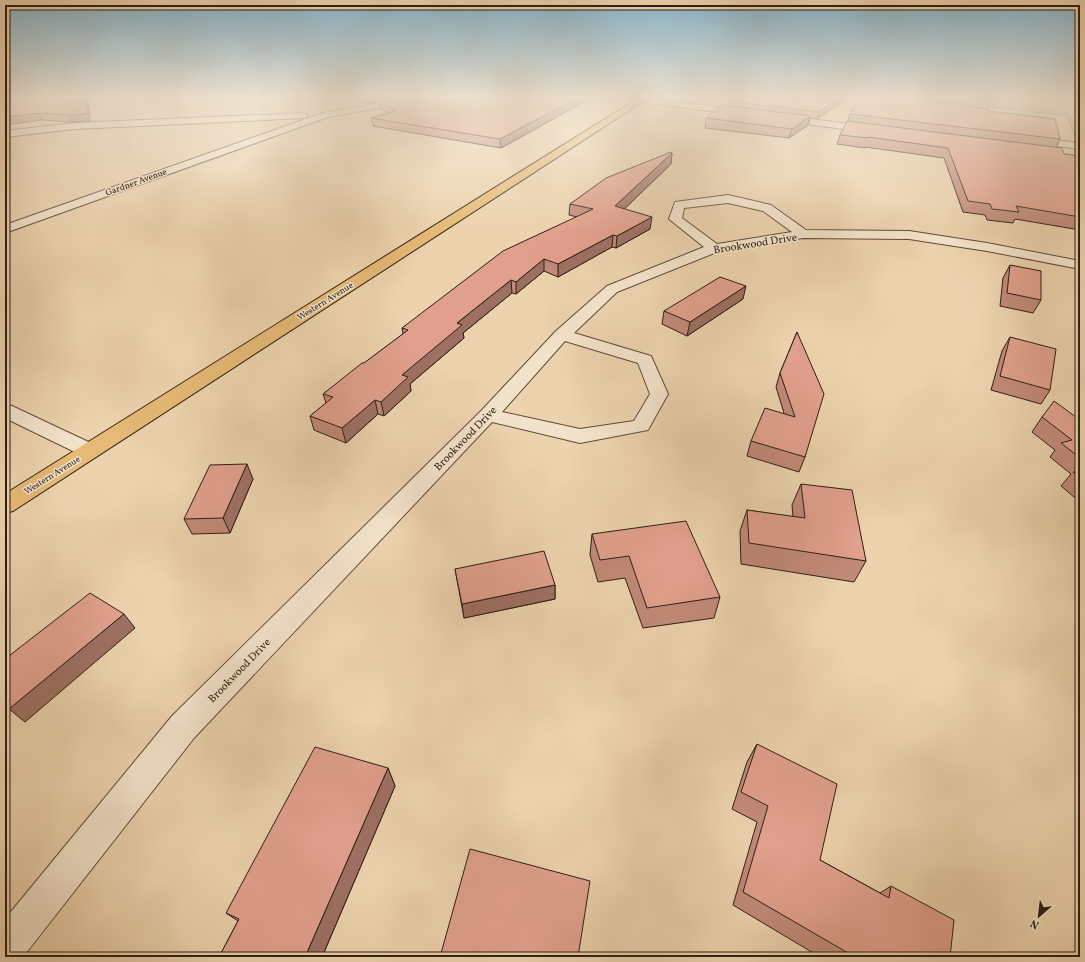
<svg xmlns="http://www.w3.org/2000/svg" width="1085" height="962" font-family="Vollkorn,serif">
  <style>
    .green { fill: #babb88; stroke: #746d4e }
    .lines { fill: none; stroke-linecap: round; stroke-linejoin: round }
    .minor-casing { stroke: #5d4c3a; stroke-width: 2 }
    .major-casing { stroke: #2d1f13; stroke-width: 2 }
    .minor { fill: #f3e2ca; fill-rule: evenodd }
    .major { fill: #e6b976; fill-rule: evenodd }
    .wall { fill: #c28a79; stroke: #2d1f13 }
    .shaded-wall { fill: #9e7063; stroke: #2d1f13 }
    .building { fill: #e1a08d; stroke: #2d1f13 }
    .labels { text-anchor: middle; stroke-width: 3; stroke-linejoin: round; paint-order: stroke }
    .far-street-label { font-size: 9px; fill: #2d1f13; stroke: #f3e2ca }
    .street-label { font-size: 11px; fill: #2d1f13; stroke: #f3e2ca }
  </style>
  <rect width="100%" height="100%" fill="#ecd2ad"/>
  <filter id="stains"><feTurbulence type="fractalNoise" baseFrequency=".005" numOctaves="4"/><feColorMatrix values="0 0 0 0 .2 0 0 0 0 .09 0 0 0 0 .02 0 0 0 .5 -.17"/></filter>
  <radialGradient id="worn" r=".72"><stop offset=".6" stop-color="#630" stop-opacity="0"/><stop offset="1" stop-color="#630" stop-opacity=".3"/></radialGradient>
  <!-- green -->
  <polygon class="green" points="911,97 1080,97 1080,144 1078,144 1067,116"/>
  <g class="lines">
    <defs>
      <g id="minor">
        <polygon points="415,97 434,97 430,99 328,117 5,233 5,225 323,113"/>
        <polygon points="639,98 746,110 750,113 746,116 642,102 638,100"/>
        <polygon points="303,113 306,114 307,116 306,118 75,129 5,137 5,131 75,123"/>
        <polygon points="780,115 873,127 878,130 873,133 777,120 776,118 777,116"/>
        <polygon points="1028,137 1080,143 1080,149 1025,142 1023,140"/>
        <path d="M728,195L771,205L806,230L909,231L987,243L1080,261V269L987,251L909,239L803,238L717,252L617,292L574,333L651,356L668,394L648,430L580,443L492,422L194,738L23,957H5V919L172,716L481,411L556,331L607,286L704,247L669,219L675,202ZM728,203L763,211L792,232L717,244L682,218L684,208ZM565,341L638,363L650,394L634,421L580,429L502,412Z"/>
        <polygon points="5,404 12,406 97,446 100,451 97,456 90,458 83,456 5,418"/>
      </g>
      <polygon id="major" points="640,97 650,97 13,511 5,513 5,494"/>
    </defs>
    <!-- minor casing -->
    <use href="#minor" class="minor-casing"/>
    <!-- major casing -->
    <use href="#major" class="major-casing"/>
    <!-- minor -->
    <use href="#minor" class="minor"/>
    <!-- major -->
    <use href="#major" class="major"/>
  </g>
  <!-- wall -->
  <g class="wall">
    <polygon points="5,97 88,104 90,121 72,122 42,120"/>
    <polygon points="354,97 405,97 368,104"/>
    <polygon points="729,101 840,103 817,119 810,118 808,125 789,138 705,128 706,118 729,106"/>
    <polygon points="379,102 582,103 501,148 373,126 371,118 389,113 380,109"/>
    <polygon points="988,111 1060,139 1056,148 1064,154 1080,156 1080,230 1015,219 1013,223 987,220 985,215 963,212 944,158 865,147 865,148 837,144 840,135 848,121 850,114"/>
    <polygon points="672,153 671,164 624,209 650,229 616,248 612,247 558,277 544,271 516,294 512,293 463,333 464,338 410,384 411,391 384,416 378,414 346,443 314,430 310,416 326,403 323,394 403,334 402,328 577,217 569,215 570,204"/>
    <polygon points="1010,265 1041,300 1033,313 1000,306 1003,278"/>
    <polygon points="743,299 687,336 662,324 664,311"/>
    <polygon points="797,332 805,457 799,472 747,456 751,441 784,413 776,387 780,373"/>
    <polygon points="1010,337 1050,390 1041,404 991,390 1002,351"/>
    <polygon points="1042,417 1080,420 1080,502 1061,486 1071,474 1050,457 1055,450 1032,432"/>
    <polygon points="253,479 230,533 192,534 184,519"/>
    <polygon points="801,484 866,561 854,582 741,564 740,531 747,510 793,517 792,505"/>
    <polygon points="592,534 720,597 714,618 643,628 625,578 598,582 590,555"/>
    <polygon points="455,569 555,585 555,599 464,618"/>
    <polygon points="757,744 820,860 880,893 891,886 950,957 820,957 733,905 757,822 732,809 747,762"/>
    <polygon points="388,768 395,786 322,957 219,957 238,921 226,913"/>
  </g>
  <!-- shaded-wall -->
  <g class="shaded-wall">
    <polygon points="367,97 405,97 368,104"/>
    <polygon points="579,97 582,97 582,103 501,148 500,139"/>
    <polygon points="840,97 841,97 840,103 817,119 819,112"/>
    <polygon points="85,98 88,104 90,121 72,122 69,115"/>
    <polygon points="39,113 42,120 5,125 5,117"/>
    <polygon points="810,116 808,125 789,138 792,129"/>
    <polygon points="672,153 671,164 615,218 615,206"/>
    <polygon points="652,217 650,229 616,248 617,236"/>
    <polygon points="613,235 612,247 558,277 558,264"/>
    <polygon points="544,259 544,271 516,294 516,282"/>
    <polygon points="511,280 512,293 463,333 464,338 410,384 411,391 384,416 381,402 402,375 457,323"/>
    <polygon points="746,286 743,299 687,336 690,322"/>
    <polygon points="375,400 378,414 346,443 342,428"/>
    <polygon points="247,464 253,479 230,533 223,518"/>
    <polygon points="555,585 555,599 464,618 462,604"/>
    <polygon points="124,614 135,628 25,722 9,709"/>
    <polygon points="388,768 395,786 322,957 305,957"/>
  </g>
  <!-- building -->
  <g class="building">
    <polygon points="5,97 85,97 87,114 69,115 39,113 5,117"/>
    <polygon points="407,97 579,97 500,139 371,118 394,112 392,111 397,110 379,102"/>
    <polygon points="734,97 840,97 819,112 729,101"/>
    <polygon points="859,97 867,97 899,101 901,97 903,97 988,109 988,111 1055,119 1060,139 850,114"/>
    <polygon points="722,105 810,116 792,129 706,118"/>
    <polygon points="847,121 1062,148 1064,154 1080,156 1080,217 1016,206 1019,212 992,209 990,204 968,201 948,148 868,137 868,138 840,135"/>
    <polygon points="671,152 672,153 615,206 652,217 617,236 613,235 558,264 544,259 516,282 511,280 457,323 462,325 402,375 408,377 381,402 375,400 342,428 310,416 333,397 323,394 362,363 364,363 408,330 402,328 503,251 593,209 570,204 606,178"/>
    <polygon points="1010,265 1041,271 1041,300 1007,293"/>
    <polygon points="720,277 746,286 690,322 664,311"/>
    <polygon points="797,332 824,394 805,457 751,441 765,408 795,417 780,373"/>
    <polygon points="1010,337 1056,349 1050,390 1000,376"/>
    <polygon points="1054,401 1080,420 1080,458 1061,443 1072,440 1042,417"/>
    <polygon points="247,464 223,518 184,519 210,465"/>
    <polygon points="1080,471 1080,478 1073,472"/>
    <polygon points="801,484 852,490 866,561 749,543 747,510 805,518"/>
    <polygon points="686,521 720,597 647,608 629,556 600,560 592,534"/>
    <polygon points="544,551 555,585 462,604 455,569"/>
    <polygon points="90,593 124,614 9,709 5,706 5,659"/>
    <polygon points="757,744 837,784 820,860 889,898 891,886 954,920 950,957 855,957 743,892 768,806 741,792"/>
    <polygon points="315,747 388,768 305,957 219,957 239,919 226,913"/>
    <polygon points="470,849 590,881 578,957 440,957"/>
  </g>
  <!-- sky -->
  <linearGradient id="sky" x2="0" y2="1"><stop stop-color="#88b6cf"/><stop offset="0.42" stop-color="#f6ebda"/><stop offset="1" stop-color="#f6ebda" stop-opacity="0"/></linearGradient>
  <rect width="1085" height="232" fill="url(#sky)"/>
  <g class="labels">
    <!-- far-street labels -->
    <g class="far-street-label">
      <text transform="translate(136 182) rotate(-20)" y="3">Gardner Avenue</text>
      <text transform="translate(325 301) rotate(-32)" y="3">Western Avenue</text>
      <text transform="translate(52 475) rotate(-32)" y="3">Western Avenue</text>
    </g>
    <!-- street labels -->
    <g class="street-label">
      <text transform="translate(755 243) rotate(-9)" y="4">Brookwood Drive</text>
      <text transform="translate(465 438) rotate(-46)" y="4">Brookwood Drive</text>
      <text transform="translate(239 670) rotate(-46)" y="4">Brookwood Drive</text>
    </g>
  </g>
  <!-- margin -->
  <rect width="1085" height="962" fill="none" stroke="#ecd2ad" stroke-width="20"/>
  <rect x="6" y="6" width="1073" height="950" fill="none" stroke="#2d1f13" stroke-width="2"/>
  <rect x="10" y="10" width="1065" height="942" fill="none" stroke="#2d1f13"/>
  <!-- north arrow -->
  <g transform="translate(1039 916) rotate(208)" stroke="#f3e2ca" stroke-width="3" paint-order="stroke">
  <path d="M0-3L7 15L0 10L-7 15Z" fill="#2d1f13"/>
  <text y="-6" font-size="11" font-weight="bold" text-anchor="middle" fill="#2d1f13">N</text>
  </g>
  <rect width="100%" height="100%" filter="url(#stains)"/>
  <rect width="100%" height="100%" fill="url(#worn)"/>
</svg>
